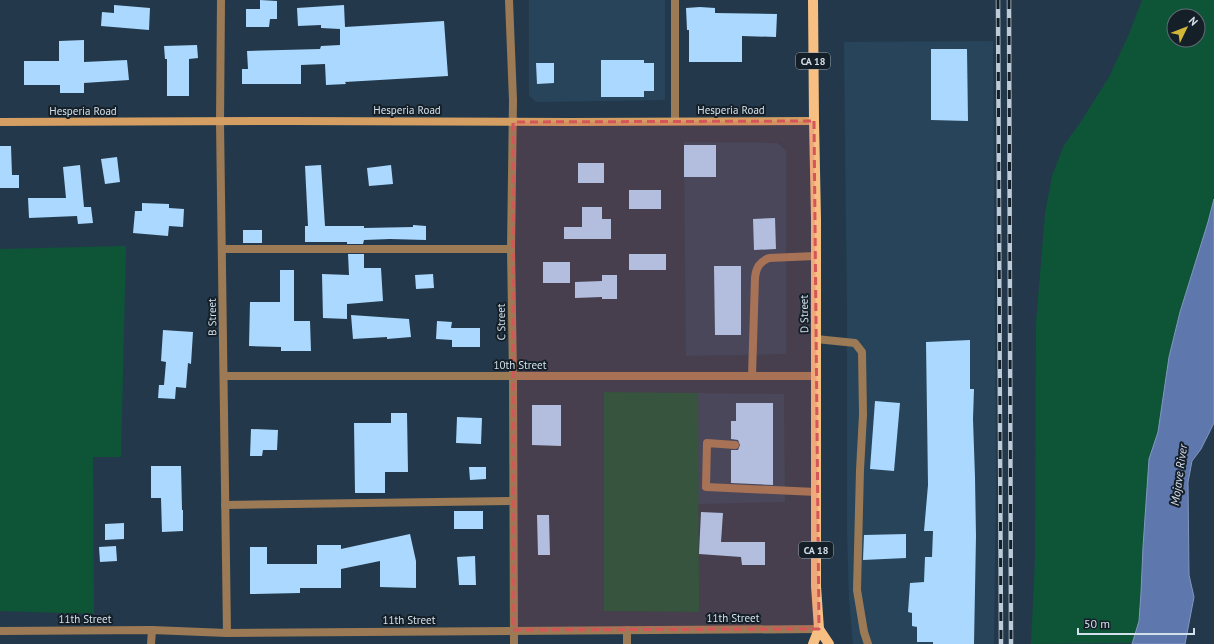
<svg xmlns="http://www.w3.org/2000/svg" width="1214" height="644" font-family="'PT Sans',sans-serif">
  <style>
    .built { fill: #27445a }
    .green { fill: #0e5437; fill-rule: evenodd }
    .water { fill: #5e78ae; stroke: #8197c0 }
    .building { fill: #aad8fe }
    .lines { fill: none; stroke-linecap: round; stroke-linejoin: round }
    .lane { stroke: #9c7a55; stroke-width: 8 }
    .street { stroke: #9c7a55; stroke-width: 8 }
    .secondary { stroke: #d59f63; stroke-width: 8 }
    .primary { stroke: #f7bf82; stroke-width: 10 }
    .rail-casing { stroke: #bccbd7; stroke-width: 4.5 }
    .rail { stroke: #151f28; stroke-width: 3; stroke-dasharray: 9; stroke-linecap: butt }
    .marked { fill: #d55659; fill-opacity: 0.2; stroke: #d55659; stroke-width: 3; stroke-dasharray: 8 5; stroke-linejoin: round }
    .labels { text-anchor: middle; stroke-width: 4; stroke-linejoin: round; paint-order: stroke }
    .shield { fill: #151f28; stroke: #99a6b0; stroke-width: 1 }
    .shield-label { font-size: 10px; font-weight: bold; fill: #d2e0eb }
    .street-label { font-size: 11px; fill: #d2e0eb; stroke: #151f28 }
    .water-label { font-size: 12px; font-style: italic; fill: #d7dfef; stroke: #151f28 }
  </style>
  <rect width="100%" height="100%" fill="#23394b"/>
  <!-- built -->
  <g class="built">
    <polygon points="529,0 665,0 665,100 536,102 529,95"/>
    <polygon points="993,41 996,478 994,644 853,644 849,599 847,529 847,309 844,42"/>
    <polygon points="684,142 777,143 786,150 786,354 686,356"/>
    <polygon points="698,393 784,394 785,502 698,504"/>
  </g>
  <!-- green -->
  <g class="green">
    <path d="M1142,0H1214V199L1208,222L1180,312L1169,357L1158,432L1149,459L1141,593L1139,621L1132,643L1031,644L1035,560L1036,323L1045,213L1052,176L1064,145L1080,123L1109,77L1129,34ZM1174,16H1198V40H1174Z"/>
    <polygon points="126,246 121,457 93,457 94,614 0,611 0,249"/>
    <polygon points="604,392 698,393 699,612 604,611"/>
  </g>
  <!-- water -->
  <polygon class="water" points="1214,199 1214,423 1201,449 1192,461 1188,482 1189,575 1194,597 1185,644 1132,644 1139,621 1141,593 1143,547 1149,459 1158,432 1169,357 1180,312 1208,222"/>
  <!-- building -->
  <g class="building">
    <polygon points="260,0 277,1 277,19 270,19 269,27 246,27 246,9 260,9"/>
    <polygon points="114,5 150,8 149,30 101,26 102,12 114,13"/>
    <polygon points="344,5 345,27 444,21 448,76 345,82 346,84 326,85 325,64 301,65 301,84 242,84 242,69 248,69 247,51 320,49 321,46 340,45 340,29 321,28 321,25 298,26 297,8"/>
    <polygon points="700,7 715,8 715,13 777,14 776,37 742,36 742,62 689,62 689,30 687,30 686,8"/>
    <polygon points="84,40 84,62 127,60 129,80 84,83 84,93 60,93 60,85 24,85 24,61 59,61 59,41"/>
    <polygon points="197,45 198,58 189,59 189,96 167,96 167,59 165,59 164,46"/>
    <polygon points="931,49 967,49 968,121 931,120"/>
    <polygon points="601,60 644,60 644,63 654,63 654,91 644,91 644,97 601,97"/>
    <polygon points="536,63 554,63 554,83 537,84"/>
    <rect x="684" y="145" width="32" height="32"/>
    <polygon points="0,146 11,146 12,175 19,175 19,188 0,188"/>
    <polygon points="117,157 120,182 105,184 101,159"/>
    <rect x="578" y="163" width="26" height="20"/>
    <polygon points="80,165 84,207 91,207 93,223 78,224 77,216 29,218 28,198 66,198 63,167"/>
    <polygon points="321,165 325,226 364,226 364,228 413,227 413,225 426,226 426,240 390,239 364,240 363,244 347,244 347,242 305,242 305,226 308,226 305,166"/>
    <polygon points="391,165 393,184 369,186 367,168"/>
    <rect x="629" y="190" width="32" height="19"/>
    <polygon points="142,203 169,204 169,208 184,209 183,227 169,226 168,236 133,233 135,211 142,211"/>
    <polygon points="582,207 602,207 602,219 611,219 611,239 564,239 564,227 582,227"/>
    <polygon points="775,218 776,249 754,250 753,219"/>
    <rect x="243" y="230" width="19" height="13"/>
    <polygon points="348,254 364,254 364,268 381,268 383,301 347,304 347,319 323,318 322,274 349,275"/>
    <rect x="629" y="254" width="37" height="16"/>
    <rect x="543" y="262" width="27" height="21"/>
    <polygon points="714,266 741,266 741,335 715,335"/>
    <polygon points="280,270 294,270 294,321 310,321 311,351 281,351 281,347 249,346 250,302 280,302"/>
    <polygon points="433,274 434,288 416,289 415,275"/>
    <polygon points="602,275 617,275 617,299 602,299 602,297 575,298 575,282 602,281"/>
    <polygon points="351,315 409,319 411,337 387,339 387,337 353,339"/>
    <polygon points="437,321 452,322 451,328 480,328 480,347 452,347 452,340 436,339"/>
    <polygon points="163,330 193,332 191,364 188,363 186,388 176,387 175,399 158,398 159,385 164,385 166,362 161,361"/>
    <polygon points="970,340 970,389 974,389 973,419 975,477 976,536 974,644 933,644 933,642 917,642 917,627 912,626 912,613 908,612 910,583 924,582 925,557 932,557 933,531 924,531 928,485 926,342"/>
    <polygon points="875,401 900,403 894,471 870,469"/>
    <polygon points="736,403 773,403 773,485 731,483 731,450 738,450 740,445 738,440 731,439 731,421 736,421"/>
    <polygon points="532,405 561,405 561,446 532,445"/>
    <polygon points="391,413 407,413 408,472 385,472 385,493 355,493 354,423 391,423"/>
    <polygon points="457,417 482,418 481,444 456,443"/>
    <polygon points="251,429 278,430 277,450 263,450 262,456 250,456"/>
    <polygon points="151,466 181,466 182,510 183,510 183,531 162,532 161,498 151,498"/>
    <polygon points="469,467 486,467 486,479 470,480"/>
    <rect x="454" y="511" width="29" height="18"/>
    <polygon points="701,512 723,513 721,542 765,542 765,565 742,565 741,557 699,554"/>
    <polygon points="537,515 549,515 550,555 538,555"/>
    <polygon points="124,523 124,539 105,540 105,524"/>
    <polygon points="410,534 416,561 416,588 380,587 380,561 341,569 341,588 300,588 300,593 250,594 250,547 267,547 267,564 317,564 317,545 341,545 341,549"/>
    <polygon points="906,534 906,558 863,560 864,535"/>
    <polygon points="116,546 117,561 100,562 99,547"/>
    <polygon points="475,556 476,585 459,585 457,557"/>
  </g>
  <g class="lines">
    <!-- lane -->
    <g class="lane">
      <polyline points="675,121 675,0"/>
      <polyline points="222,249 511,249"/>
      <polyline points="816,339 855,343 862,352 863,415 860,470 857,590 864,632 868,644"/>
      <path d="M752,376L755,278C756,268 759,262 769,258L815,256"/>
      <polyline points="735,445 707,443 706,487 816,492"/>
      <polyline points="225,505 513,501"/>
      <polyline points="151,644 152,630"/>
      <polyline points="627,644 627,630"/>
    </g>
    <!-- street -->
    <g class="street">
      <polyline points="221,0 220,122 227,633"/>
      <polyline points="509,0 513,100 511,249 513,376 514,644"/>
      <polyline points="224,376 816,376"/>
      <polyline points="0,631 152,630 227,633 819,629"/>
    </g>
    <!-- secondary -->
    <polyline class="secondary" points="0,122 289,121 570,122 814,121"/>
    <!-- primary -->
    <g class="primary">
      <polyline points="819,629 829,644"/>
      <polyline points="813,644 819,629 816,586 816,219 814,121 813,0"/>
    </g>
    <defs>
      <g id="rail">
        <polyline points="998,0 1001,644"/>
        <polyline points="1009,0 1011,644"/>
      </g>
    </defs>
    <!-- rail casing -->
    <use href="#rail" class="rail-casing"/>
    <!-- rail -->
    <use href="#rail" class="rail"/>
  </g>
  <!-- marked area -->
  <path class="marked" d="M814,121L819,629L513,630V122Z"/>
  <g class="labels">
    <!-- shield labels -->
    <g class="shield">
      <rect x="796" y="53" width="34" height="16" rx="3"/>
      <rect x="799" y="542" width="34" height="16" rx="3"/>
    </g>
    <g class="shield-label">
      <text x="813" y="65">CA 18</text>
      <text x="816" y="554">CA 18</text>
    </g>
    <!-- street labels -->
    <g class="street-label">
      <text x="407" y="114">Hesperia Road</text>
      <text x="731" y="114">Hesperia Road</text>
      <text x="83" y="115">Hesperia Road</text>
      <text transform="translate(804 314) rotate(-91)" y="4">D Street</text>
      <text transform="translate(212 317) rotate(-91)" y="4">B Street</text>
      <text transform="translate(501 322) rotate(-91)" y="4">C Street</text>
      <text x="520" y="369">10th Street</text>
      <text x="733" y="622">11th Street</text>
      <text x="85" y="623">11th Street</text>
      <text x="409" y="624">11th Street</text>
    </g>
    <!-- water labels -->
    <g class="water-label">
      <text transform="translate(1179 475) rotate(-82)" y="4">Mojave River</text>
    </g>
  </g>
  <!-- north arrow -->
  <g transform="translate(1186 28) rotate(47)"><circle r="19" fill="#151f28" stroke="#616c76"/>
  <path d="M0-3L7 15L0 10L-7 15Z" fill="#d2b736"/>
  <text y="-6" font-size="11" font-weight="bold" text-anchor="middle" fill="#d2e0eb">N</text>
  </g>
  <!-- scale -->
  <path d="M1078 628v6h116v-6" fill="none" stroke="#d2e0eb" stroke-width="2"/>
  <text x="1084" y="628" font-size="12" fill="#d2e0eb" stroke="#151f28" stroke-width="3" paint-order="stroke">50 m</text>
</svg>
